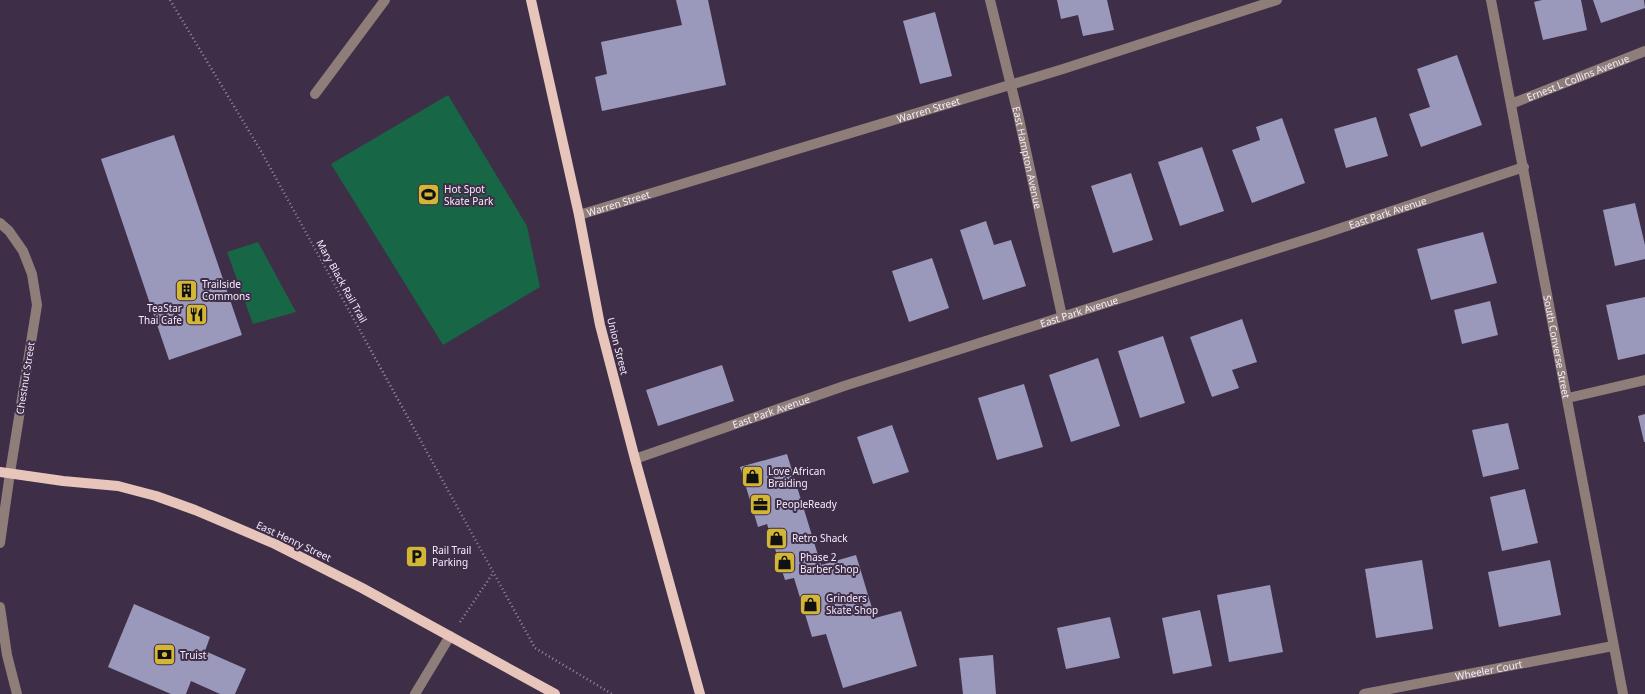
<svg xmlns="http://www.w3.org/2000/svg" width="1645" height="694" font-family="'Noto Sans',sans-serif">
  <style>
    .green { fill: #176645 }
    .building { fill: #9b99bb }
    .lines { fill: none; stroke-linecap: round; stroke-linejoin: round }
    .path { stroke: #998ca1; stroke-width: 2.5; stroke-dasharray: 1 3; stroke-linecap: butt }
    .minor { stroke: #8e7d78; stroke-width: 10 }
    .major { stroke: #e7c5ba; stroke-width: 10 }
    .labels { text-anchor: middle; stroke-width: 4; stroke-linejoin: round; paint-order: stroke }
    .street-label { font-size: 10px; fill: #f6ecfc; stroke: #3e2e48 }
    .poi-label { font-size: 10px; fill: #f6ecfc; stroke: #3e2e48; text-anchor: start }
  </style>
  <rect width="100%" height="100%" fill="#3e2e48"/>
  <!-- green -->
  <g class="green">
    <polygon points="448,95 527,226 540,287 443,345 331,164"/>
    <polygon points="258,242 296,312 253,324 227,252"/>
  </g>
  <!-- building -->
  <g class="building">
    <polygon points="676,0 708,0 726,85 602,111 595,77 607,74 601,42 682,25"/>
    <polygon points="1057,0 1107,0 1114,30 1083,36 1078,15 1061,19"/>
    <polygon points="1542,0 1581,0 1587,30 1543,40 1534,2"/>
    <polygon points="1593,0 1644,0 1645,8 1601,23"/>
    <polygon points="935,12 952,76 920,84 903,21"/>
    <polygon points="1457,55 1482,125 1421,147 1409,114 1430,107 1417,69"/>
    <polygon points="1376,117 1388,156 1346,168 1334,129"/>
    <polygon points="1282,118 1305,183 1252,203 1232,150 1260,140 1256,127"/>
    <polygon points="174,135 242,335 169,360 101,159"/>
    <polygon points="1202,147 1224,211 1180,226 1158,162"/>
    <polygon points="1131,173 1153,240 1113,253 1091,186"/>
    <polygon points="1635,203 1645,245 1645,259 1615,266 1603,210"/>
    <polygon points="986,221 994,245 1011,240 1026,286 983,300 960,230"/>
    <polygon points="1483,232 1497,283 1431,300 1417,249"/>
    <polygon points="932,258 949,308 909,322 892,271"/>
    <polygon points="1645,297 1645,354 1618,360 1606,305"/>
    <polygon points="1490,301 1498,335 1462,344 1454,310"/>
    <polygon points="1242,319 1257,362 1232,370 1239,388 1212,397 1190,337"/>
    <polygon points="1163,336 1185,403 1140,418 1118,351"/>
    <polygon points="1098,358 1120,426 1071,442 1049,375"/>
    <polygon points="722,365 734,401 658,426 646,390"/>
    <polygon points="1024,384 1043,447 997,460 978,398"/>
    <polygon points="1645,414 1645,442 1644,442 1638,416"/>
    <polygon points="1508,423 1519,469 1483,477 1472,430"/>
    <polygon points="892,425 909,472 873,484 857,437"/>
    <polygon points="787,454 821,565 856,555 875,618 901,611 917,666 843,688 826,634 812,637 794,578 785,580 767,524 758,527 740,467"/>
    <polygon points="1525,489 1538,543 1502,551 1490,497"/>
    <polygon points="1422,560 1433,629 1376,638 1365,569"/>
    <polygon points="1550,560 1561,615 1499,627 1488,572"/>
    <polygon points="1270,585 1283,652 1229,662 1217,595"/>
    <polygon points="134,604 210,637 205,651 246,669 235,694 220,694 191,681 186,694 171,694 108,667"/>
    <polygon points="1200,610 1212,666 1173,674 1162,618"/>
    <polygon points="1110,617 1120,658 1066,669 1057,628"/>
    <polygon points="993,655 996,694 963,694 959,658"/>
  </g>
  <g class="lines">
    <!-- path -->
    <g class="path">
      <polyline points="170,0 261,151 535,648 612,694"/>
      <polyline points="460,622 493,573"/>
    </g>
    <!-- minor -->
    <g class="minor">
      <path id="s1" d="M990,0L1018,114L1062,316"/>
      <path id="s2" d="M1491,0L1623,694"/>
      <polyline points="315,94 385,0"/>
      <path id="s3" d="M1511,104L1645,51"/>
      <path id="s4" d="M579,215L1063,69L1277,0"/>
      <polyline points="0,223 9,231 23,251 32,274 37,305 10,473 0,543"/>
      <polyline points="1568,398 1645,380"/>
      <path id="s5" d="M635,459L844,386L1320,235L1524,167"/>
      <polyline points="0,607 7,655 17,694"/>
      <polyline points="415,694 450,636"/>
      <path id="s6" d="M1364,694L1613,646"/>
    </g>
    <!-- major -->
    <g class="major">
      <polyline points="531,0 579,215 600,325 635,459 700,694"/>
      <polyline points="0,472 63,481 118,486 156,496 195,510 275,544 362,588 555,694"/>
    </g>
  </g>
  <!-- icons -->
  <defs>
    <symbol id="stadium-square" viewBox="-11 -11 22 22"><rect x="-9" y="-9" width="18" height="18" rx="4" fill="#d3b635" stroke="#3e2e48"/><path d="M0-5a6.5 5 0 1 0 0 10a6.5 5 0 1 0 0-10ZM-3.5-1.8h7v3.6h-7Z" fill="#111"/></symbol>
    <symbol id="building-square" viewBox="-11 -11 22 22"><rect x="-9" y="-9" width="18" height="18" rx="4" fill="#d3b635" stroke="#3e2e48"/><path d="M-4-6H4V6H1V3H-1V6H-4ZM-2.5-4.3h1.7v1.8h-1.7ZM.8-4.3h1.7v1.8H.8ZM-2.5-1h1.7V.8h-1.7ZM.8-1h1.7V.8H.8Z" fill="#111"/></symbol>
    <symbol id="restaurant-square" viewBox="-11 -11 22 22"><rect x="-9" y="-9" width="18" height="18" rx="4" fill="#d3b635" stroke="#3e2e48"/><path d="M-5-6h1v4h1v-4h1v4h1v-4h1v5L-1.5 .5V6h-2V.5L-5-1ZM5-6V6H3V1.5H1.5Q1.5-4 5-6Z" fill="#111"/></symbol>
    <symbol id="shop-square" viewBox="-11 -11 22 22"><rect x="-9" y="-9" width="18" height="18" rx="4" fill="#d3b635" stroke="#3e2e48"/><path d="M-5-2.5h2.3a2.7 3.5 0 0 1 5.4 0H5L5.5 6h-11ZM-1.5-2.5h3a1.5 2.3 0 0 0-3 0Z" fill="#111"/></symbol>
    <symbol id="office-square" viewBox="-11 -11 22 22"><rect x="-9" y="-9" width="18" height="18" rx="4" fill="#d3b635" stroke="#3e2e48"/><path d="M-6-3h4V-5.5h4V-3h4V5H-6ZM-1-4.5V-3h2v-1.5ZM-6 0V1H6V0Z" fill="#111"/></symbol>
    <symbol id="parking-square" viewBox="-11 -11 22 22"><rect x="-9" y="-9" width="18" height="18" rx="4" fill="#d3b635" stroke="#3e2e48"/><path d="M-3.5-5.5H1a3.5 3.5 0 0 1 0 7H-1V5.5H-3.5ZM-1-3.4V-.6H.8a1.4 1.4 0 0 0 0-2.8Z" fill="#111"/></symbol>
    <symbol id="bank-square" viewBox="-11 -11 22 22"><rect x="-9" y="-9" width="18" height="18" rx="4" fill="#d3b635" stroke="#3e2e48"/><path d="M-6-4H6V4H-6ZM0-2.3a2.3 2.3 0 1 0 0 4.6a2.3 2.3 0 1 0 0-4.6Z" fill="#111"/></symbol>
  </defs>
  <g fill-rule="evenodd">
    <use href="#stadium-square" x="416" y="182" width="25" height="25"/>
    <use href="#building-square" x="174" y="278" width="25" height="25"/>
    <use href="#restaurant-square" x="184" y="302" width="25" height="25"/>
    <use href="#shop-square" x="740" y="464" width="25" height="25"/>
    <use href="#office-square" x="748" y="492" width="25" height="25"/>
    <use href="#shop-square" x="764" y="526" width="25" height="25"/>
    <use href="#parking-square" x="404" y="544" width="25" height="25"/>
    <use href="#shop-square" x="772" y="550" width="25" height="25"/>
    <use href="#shop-square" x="798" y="592" width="25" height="25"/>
    <use href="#bank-square" x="152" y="642" width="25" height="25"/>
  </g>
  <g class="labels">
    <!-- street labels -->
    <g class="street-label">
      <text dy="4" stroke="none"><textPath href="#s3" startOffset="72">Ernest L Collins Avenue</textPath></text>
      <text dy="4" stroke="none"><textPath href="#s4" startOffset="365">Warren Street</textPath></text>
      <text dy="4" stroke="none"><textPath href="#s1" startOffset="162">East Hampton Avenue</textPath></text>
      <text dy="4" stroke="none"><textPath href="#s4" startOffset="41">Warren Street</textPath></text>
      <text dy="4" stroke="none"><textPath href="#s5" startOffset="792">East Park Avenue</textPath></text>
      <text transform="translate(342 281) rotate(61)" y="4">Mary Black Rail Trail</text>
      <text dy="4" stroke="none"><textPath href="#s5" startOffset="468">East Park Avenue</textPath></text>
      <text transform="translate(618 346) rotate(76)" y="4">Union Street</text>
      <text dy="4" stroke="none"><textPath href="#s2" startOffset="353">South Converse Street</textPath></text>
      <text transform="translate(25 378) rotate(-81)" y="4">Chestnut Street</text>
      <text dy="4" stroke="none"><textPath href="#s5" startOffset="144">East Park Avenue</textPath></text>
      <text transform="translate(294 541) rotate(25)" y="4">East Henry Street</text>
      <text dy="4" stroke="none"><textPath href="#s6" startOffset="127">Wheeler Court</textPath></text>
    </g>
    <!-- poi labels -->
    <g class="poi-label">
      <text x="444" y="193">Hot Spot<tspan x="444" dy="12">Skate Park</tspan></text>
      <text x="202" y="288">Trailside<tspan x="202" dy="12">Commons</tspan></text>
      <text x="182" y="312" text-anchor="end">TeaStar<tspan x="182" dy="12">Thai Cafe</tspan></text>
      <text x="768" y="475">Love African<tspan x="768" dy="12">Braiding</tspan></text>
      <text x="776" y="508">PeopleReady</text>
      <text x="792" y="542">Retro Shack</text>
      <text x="432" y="554">Rail Trail<tspan x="432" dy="12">Parking</tspan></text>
      <text x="800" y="561">Phase 2<tspan x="800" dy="12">Barber Shop</tspan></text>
      <text x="826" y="602">Grinders<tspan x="826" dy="12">Skate Shop</tspan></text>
      <text x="180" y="659">Truist</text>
    </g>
  </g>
</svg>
